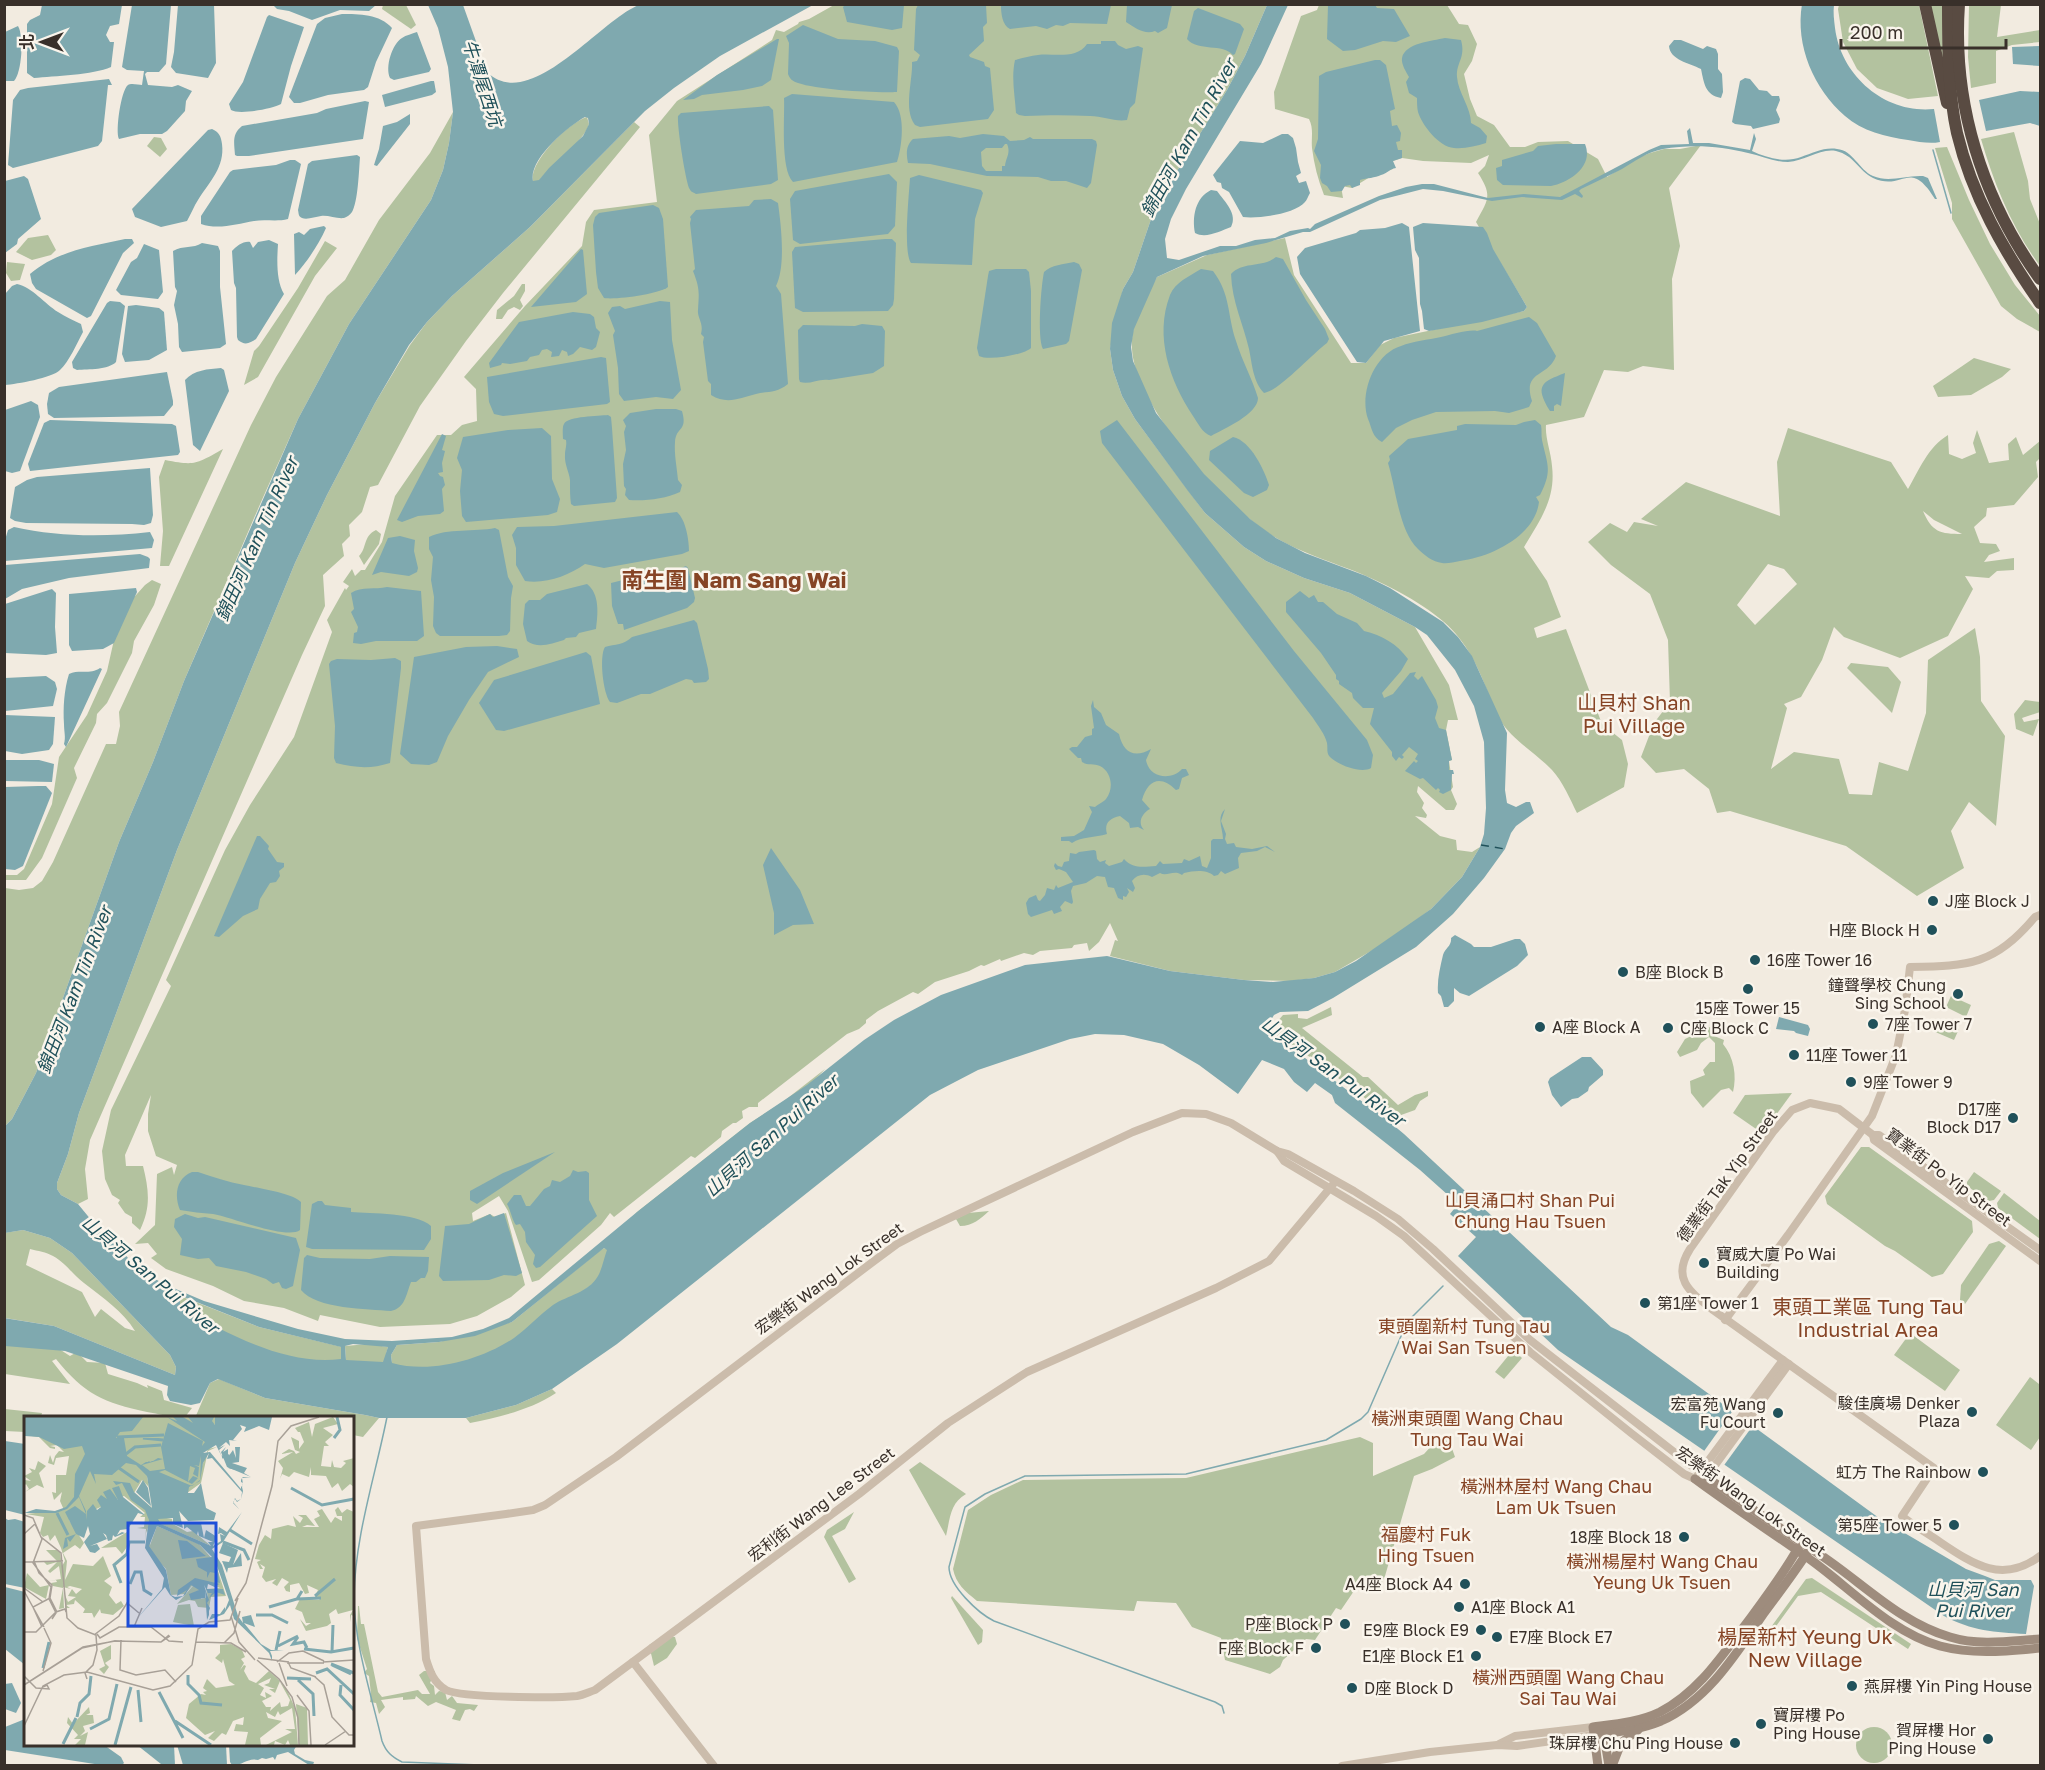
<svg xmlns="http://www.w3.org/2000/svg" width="2045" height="1770" font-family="'Golos Text','Noto Sans TC',sans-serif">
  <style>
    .green { fill: #b3c29f; fill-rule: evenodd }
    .water { fill: #7fa9af; fill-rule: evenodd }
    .pier { fill: #f2ebe0 }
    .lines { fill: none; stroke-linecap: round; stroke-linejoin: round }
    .stream { stroke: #7fa9af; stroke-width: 1.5 }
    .ferry { stroke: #20515a; stroke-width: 1.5; stroke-dasharray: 8 6; stroke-linecap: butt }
    .tertiary { stroke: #cbbcab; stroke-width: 8 }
    .secondary { stroke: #9e8c7d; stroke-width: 9 }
    .motorway { stroke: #594b42; stroke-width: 12 }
    .poi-dot { fill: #20515a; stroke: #faf5ec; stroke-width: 2 }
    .labels { text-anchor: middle; stroke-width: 5; stroke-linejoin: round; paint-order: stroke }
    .poi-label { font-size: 16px; fill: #39302a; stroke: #faf5ec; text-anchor: start }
    .street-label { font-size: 16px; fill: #39302a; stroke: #faf5ec }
    .water-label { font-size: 18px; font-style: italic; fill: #20515a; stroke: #faf5ec }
    .neighbourhood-label { font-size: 18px; fill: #864425; stroke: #faf5ec }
    .quarter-label { font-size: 20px; fill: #864425; stroke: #faf5ec }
    .district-label { font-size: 22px; font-weight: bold; fill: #864425; stroke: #faf5ec }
    .inset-river { fill: none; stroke: #7fa9af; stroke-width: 3 }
    .inset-road { fill: none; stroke: #a8a097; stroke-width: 1.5 }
    .view { fill: #1d4ed8; fill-opacity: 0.15; stroke: #1d4ed8; stroke-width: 3 }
    .inset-edge { fill: none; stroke: #39302a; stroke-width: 3 }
  </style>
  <rect width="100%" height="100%" fill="#f2ebe0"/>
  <!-- green -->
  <g class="green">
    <polygon points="383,5 406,5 416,25 411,29 382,9"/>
    <path d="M834,5H1267L1245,56L1227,90L1177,171L1163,184L1133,272L1123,289L1110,349L1113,370L1122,396L1135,419L1205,513L1244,547L1266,561L1304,578L1350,593L1415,627L1449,685L1458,720H1448L1446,730L1452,760L1449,761L1453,787L1451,790L1457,804L1454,810H1446L1418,786L1417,792L1424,803L1422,808L1427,815L1426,818L1415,816L1440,836L1456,840L1457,850L1472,852L1480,847L1462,877L1431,909L1390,940L1335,972L1314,978L1291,981L1244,980L1170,971L1110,956L1115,940L1118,941L1110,923L1099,942L1089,951L1087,943L1074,945L1072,948L1040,951L1033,955L1024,953L1001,961L1000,959L984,966L981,965L969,971L935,982L918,994L913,992L878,1011L866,1020V1023L859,1029L847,1034L758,1103V1107H749L742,1111L743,1118L736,1123H733L722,1131L721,1137L695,1158L691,1156L614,1217L610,1213L601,1225L539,1280L532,1282L508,1211L499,1196L472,1213L473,1221L490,1214L495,1217L506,1213L525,1285L511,1297L477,1316L450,1324L380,1327L320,1315L318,1321L284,1308L244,1301L213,1286L166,1269L151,1258L157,1254L148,1243L135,1244L155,1225L157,1174L172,1167L174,1175L177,1165L156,1156L148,1131V1114L151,1095L125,1155L126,1166H143C149,1190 151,1208 140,1230L132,1223V1217L125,1213L118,1203L120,1200L112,1195L105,1179L102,1151L111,1110L171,986L166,980L225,850L250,805L294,737L332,632L327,620L345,588L346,590L349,586L343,582L352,569L355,576L361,570H365L382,542L395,496L437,435H451L462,425L477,421L476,389L464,377L525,306L582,246L586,222L594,210L657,202L649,135L677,101L772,40L776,30L784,32L798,24L799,22L809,19Z"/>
    <path d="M1319,5H1447L1459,24L1468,25L1477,44L1472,61L1464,74L1470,99L1477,116L1494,125L1510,147H1525L1538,142L1568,141L1598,159L1607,177L1637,158L1650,153L1664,149H1680L1701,145L1669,188L1680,246L1672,279L1674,370L1643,366L1628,372L1604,370L1584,417L1546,425C1545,438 1551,452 1552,466C1556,499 1540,520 1524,547L1547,581L1561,617L1534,628L1537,638L1566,629L1602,724L1622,740L1628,764L1624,787L1577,813C1570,799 1563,782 1552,770C1536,753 1512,740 1500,720C1495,712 1493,703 1489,695C1478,667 1467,642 1444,622C1419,600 1380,581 1349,569C1325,560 1301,552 1278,539C1229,512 1135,407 1132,349C1130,324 1145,299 1157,277L1207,255L1285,238L1294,275L1351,363H1366L1380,345L1394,338L1524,311L1527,307L1476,222C1488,200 1493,196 1478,173L1485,166L1489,155L1471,163L1423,161L1402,158L1393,161V169L1370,177L1352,188L1341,186L1343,198L1324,195C1318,180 1314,164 1312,148C1311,138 1314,129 1309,119L1275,109L1274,92L1301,16L1317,10Z"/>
    <polygon points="1839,5 1919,5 1938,96 1908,99 1877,88 1857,69 1843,42 1838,9"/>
    <polygon points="1930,5 1942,5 1943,66"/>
    <polygon points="1969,5 2001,5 1997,37 2040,30 2040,42 2012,45 1996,51 1996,83 1971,88 1968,57"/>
    <polygon points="453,112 449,143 443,170 431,200 349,324 298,419 261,502 184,681 153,762 119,842 36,1073 12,1119 5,1126 5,888 19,890 33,888 42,881 53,862 106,744 116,744 120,726 119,712 251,425 276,377 327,296 345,280 379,220 430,153"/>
    <path d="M587,117L589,124C584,142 552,164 539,181H533C529,162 569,122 587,117Z"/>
    <polygon points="634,122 640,127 503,293 466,341 420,406 378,485 370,487 362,512 349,525 350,536 342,544 344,556 323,575 325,606 302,655 90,1140 85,1169 88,1199 78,1204 61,1195 57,1189 57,1183 68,1154 79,1113 177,850 295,563 327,495 375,403 410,345 427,322 452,296 530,227"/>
    <path d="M2014,132L2028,181L2030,199L2040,224V266C2012,228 1994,184 1981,139Z"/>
    <polygon points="154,137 161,138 167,149 160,157 147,146"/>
    <polygon points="1947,147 1969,200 1990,244 2015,285 2040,316 2040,332 2017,319 2001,306 1952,219 1952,203 1935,148"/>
    <polygon points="48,235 56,250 51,255 32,260 16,252 28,238"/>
    <polygon points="325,241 337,248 315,276 258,377 244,385 254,351 259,346 298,288"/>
    <polygon points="7,262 25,264 20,280 11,281 6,273"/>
    <polygon points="522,284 525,284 525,291 520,300 523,306 520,310 514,307 508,310 502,319 496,319 497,310 514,296"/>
    <polygon points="1974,358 2011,369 2002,377 1971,395 1938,397 1933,386"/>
    <path d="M1788,428L1891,462L1908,489C1919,470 1928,447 1948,435L1949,454L1962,459L1976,453L1973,443L1977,430L1989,463L2009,460L2008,444L2016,437L2023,455L2040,441V458L2036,462L2038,477L2014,505L1987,508L1986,516L1974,527L1980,543L1996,544L2000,551L1989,555L1984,562L2014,558V570L1997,571L1989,578L1965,576L1973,589L1948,636L1900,658L1844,637L1834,627L1822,660L1801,697L1784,704L1787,708L1771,769L1794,752L1839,759L1849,794L1872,795L1879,762L1908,771L1926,713L1928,660L1975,628L1980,657L1981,701L2005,736L1996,826L1969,802L1951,831L1964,868L1917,896L1846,846L1730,811L1717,813L1709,789L1684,769L1656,773L1641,757L1654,723L1670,702L1668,640L1650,594L1611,565L1588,542L1610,523L1627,532L1634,522L1658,526L1641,519L1686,482L1780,516L1777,462ZM1923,511L1934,520L1962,534C1940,534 1932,532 1923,511ZM1768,564L1784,569L1797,584L1755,625L1737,605Z"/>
    <path d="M223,449L169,566H160L163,531L159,477L165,460C196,466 196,464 223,449Z"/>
    <path d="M376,530L381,534L379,544L364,565L359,556C367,548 363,536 376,530Z"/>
    <polygon points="152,580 161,584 154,605 134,641 132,653 107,703 97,714 96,723 74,768 77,778 42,858 26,880 5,880 5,875 17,875 24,869 52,804 59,757 87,715 107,671 120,613 145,585"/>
    <polygon points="1851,663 1888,667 1901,682 1892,713 1847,668"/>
    <polygon points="2025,700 2040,702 2040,712 2022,718 2024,722 2039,719 2033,736 2016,729 2014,714"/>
    <polygon points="1951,996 1971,1005 1966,1017 1946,1007"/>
    <polygon points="1331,1007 1332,1015 1302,1028 1363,1077 1368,1077 1398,1105 1415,1095 1428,1091 1428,1096 1420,1101 1415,1110 1390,1119 1360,1094 1362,1089 1360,1085 1354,1090 1313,1059 1276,1035 1276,1023 1283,1015 1298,1014 1298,1018 1307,1019"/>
    <polygon points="1938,1020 1959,1029 1954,1040 1933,1031"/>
    <path d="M1710,1027L1713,1028L1714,1036L1724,1040L1723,1044C1734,1057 1737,1076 1733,1092L1729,1088L1721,1090L1703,1108L1691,1093L1690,1081L1705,1075L1703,1070L1710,1062H1715V1043L1709,1037L1701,1043L1697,1050L1680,1057L1677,1052L1685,1039Z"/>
    <polygon points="825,1069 692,1209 456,1387 272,1359 184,1310 180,1305 180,1300 183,1297 259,1327 342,1347 342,1360 346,1360 345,1346 368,1344 388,1347 386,1354 392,1363 391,1355 397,1345 439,1342 512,1322 598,1252 604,1248 606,1249 637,1212 750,1123 784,1101"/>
    <polygon points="1792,1093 1765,1130 1759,1131 1733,1113 1745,1095"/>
    <polygon points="1861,1147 1869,1147 1972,1221 1973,1232 1943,1274 1932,1277 1895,1251 1885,1246 1827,1204 1825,1196"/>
    <polygon points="1974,1172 2001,1191 1994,1200 1989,1201 1967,1186 1967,1182"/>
    <polygon points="2004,1193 2040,1221 2040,1239 1998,1208 1997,1203"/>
    <path d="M989,1211C980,1219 973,1226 960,1226L956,1219L968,1213Z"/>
    <path d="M23,1230L50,1238L72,1253L170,1355L176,1367L175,1375L54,1326L5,1318L4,1233ZM30,1249C38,1251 46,1252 53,1256C67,1264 72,1274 84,1283C103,1298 123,1311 135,1331L125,1328L101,1309L95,1317L82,1292L26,1265Z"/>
    <polygon points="1999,1241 2006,1246 1965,1304 1960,1300 1961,1285 1989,1244"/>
    <polygon points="1910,1333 1960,1370 1945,1391 1894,1355"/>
    <path d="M4,1343L56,1347L70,1356L77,1352L87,1362L105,1363L108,1374L137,1383L148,1388L147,1385L162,1391L164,1400L192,1408L185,1417C172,1418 160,1414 147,1412C104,1403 84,1394 56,1359L52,1361L70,1384L5,1374Z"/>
    <polygon points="1513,1350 1522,1358 1504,1379 1495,1372"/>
    <polygon points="2030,1377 2039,1384 2040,1383 2040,1437 2031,1450 1996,1425"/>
    <polygon points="219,1379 265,1398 365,1415 379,1418 363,1437 353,1435 352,1418 195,1418 210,1383"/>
    <path d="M552,1389L556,1393C530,1410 500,1417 470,1423L466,1418L516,1405Z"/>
    <polygon points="5,1409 42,1413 41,1417 26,1418 25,1432 5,1431"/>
    <path d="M1360,1437L1373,1443V1476L1424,1454L1434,1443L1449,1440L1455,1457L1432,1469L1414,1476L1385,1576L1379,1588L1370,1576L1356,1588L1341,1610L1336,1608L1315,1640L1306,1639L1283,1660L1280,1667L1270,1674L1225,1660L1221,1638L1192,1627L1176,1603L1137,1601L1134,1611L977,1601C965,1591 956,1584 953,1569L968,1510L991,1495L1023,1480L1186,1478Z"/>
    <path d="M920,1462L966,1494C950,1503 950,1519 946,1536L909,1470Z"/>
    <polygon points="854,1512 845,1529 832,1536 856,1579 849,1583 824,1537 827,1530"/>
    <polygon points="1812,1578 1911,1644 1908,1649 1821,1592 1798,1596 1766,1640 1763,1638 1806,1579"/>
    <polygon points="952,1596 983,1630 982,1642 978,1645 951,1598"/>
    <polygon points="358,1606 359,1606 361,1624 364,1624 378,1692 382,1697 418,1690 422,1694 430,1694 419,1675 424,1671 435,1671 430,1683 434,1686 435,1695 439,1691 445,1692 447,1700 452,1696 457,1703 478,1705 474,1711 470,1709 465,1710 460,1721 452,1719 456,1710 436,1702 428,1706 416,1696 415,1699 403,1700 403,1697 381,1700 385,1707 379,1714 376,1703 370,1702 371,1694 369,1676 364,1673 367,1669 357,1638"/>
    <polygon points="662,1637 675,1637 677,1644 667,1658 654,1666 649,1645"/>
    <circle cx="1874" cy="1745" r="18"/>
  </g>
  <!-- water -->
  <g class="water">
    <path d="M1802,4L1834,5C1833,12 1834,20 1835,28C1841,76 1885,114 1934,109L1940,142C1930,144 1919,142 1908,140C1886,137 1862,131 1845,116C1814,89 1795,46 1802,4Z"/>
    <path d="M42,5H122L119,24L110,26L106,35L110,42H114L111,67C93,75 54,76 34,78L27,73V24L30,20L40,15Z"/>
    <path d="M132,5H171L166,64L159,72H147L145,74L148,85L172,87L178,85L192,91L186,101L185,111L167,131L162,134H140L119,139C115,132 121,90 128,85C131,83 139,85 142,85L144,71L127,70L122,67Z"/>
    <polygon points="178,5 214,5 216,63 208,78 176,73 171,67 174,52"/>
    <polygon points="273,5 376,5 369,11 340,10 312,20 289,11 277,9"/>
    <path d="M428,5H463L487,72C530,114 600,20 639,5C648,2 670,5 680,5C724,5 769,5 813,5L720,56L674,88L645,111L530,227L452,296L427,322L409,345L375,403L327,495L295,563L177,850L79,1113L68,1154L57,1183V1189L61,1195L78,1204L101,1232L116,1243L132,1263L143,1272L164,1284L204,1301L298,1329L345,1339L392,1341L452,1337L483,1329L509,1318L637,1212L750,1123L807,1085L864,1040L894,1020L941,995L1025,965L1107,956L1170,971L1244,980L1273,982L1314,978L1335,972L1356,961L1431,909L1462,877L1480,847L1484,834L1486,808L1484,742L1474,706L1455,670L1427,635L1415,627L1350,593L1304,578L1266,561L1244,547L1205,513L1188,491L1135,419L1122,396L1113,370L1110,349L1112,323L1123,289L1133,272L1163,184L1177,171L1227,90L1245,56L1267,5H1288L1261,64L1186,189L1171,219L1165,239L1167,258L1179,260L1220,246H1236L1255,240L1275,238L1290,231L1308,228L1310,229L1315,224L1379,196L1406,187L1422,184H1434L1488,198L1524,194L1560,197L1649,150L1661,145L1689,144L1687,131L1690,128L1693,143H1709L1750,150L1754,133L1756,139L1752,151C1767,158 1785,163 1801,157C1813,153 1824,147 1837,149C1853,150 1859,170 1873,176C1889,183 1906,175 1923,176L1928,178L1937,199H1935C1909,157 1904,192 1873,178C1859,171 1854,155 1836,151C1820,148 1805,161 1788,162C1774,162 1762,156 1748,153C1721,146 1691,144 1663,149C1647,152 1635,161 1622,169C1609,176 1595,182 1581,189L1579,191L1583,196L1582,198L1575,194L1562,200L1522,197L1492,201L1443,191L1423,189L1380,200L1310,232H1303L1266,243L1203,256L1157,277L1134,329L1131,347L1133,361L1156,413L1204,474L1250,519L1276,538L1305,553L1366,576L1390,588L1443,622L1458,637L1472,656L1507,733L1505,790L1507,803L1516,807L1526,802H1530L1534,813L1516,826L1511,833L1505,849L1484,878L1453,914L1416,947L1333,998L1308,1011L1280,1012L1274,1015L1271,1020V1032L1360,1100L1380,1114L1404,1134L1611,1327L1628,1335L1879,1518L1966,1569L1985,1576L1995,1580H2031L2034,1586L2026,1634C1994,1632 1972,1631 1944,1616L1558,1350L1458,1256L1476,1237L1450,1214L1458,1204L1420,1170L1335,1103L1332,1095L1315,1083L1307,1092L1294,1082L1284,1069L1262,1060L1238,1094L1199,1065L1163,1044L1124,1035L1095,1034L1070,1039L978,1070L930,1095L617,1344L552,1389L516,1405L466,1418H379L365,1415L265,1398L218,1379L210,1383L200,1403L191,1405L170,1401L167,1395L168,1386L65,1351L5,1346L4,1318L54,1326L175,1375L176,1367L170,1355L72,1253L50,1238L23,1230L5,1233V1126L12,1119L36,1073L119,842L153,762L184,681L298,419L349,324L431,200L443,170L449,143L453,112L448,67L438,28ZM585,117L588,118L589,124L583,136L549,168L539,180L533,181C528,160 568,126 585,117ZM604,1248L607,1250C604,1258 602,1269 598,1276C588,1293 568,1295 553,1305C539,1315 528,1328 514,1338C481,1360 431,1374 392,1363L391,1355L397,1345L439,1342L475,1336L512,1322ZM184,1297L259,1327L341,1347V1359C287,1366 231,1335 184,1310L180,1305V1299ZM353,1344L388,1347L383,1362L346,1360L345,1346Z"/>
    <polygon points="845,5 904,5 902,28 892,30 847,22 843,7"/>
    <path d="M918,5H986L987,23L983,27L984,41L969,55L970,57L984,62L985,66L990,68L994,110L988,119L920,127L915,125C903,109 913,80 912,62L917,61L920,55L914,50L916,9Z"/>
    <path d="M1001,5V4L1111,5L1107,24L1070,23L1063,26L1056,25L1047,29L1036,26L1010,29C1002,25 1001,13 1001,5Z"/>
    <path d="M1127,5H1172L1167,28L1158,33L1155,31C1145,35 1135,28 1126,22Z"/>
    <polygon points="1328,5 1375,5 1377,8 1394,9 1410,36 1396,42 1383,41 1355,50 1343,51 1327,39"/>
    <path d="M1198,8L1240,24L1244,29L1235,54L1233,55C1223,43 1198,52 1187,39L1194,11Z"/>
    <path d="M342,14C359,14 380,14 392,28L376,62L368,87L364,90L328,95L300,103H294L289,97L317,24L325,18Z"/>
    <path d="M269,15L304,27L291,66L281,104C272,109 239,115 231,110L229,104L243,82L267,17Z"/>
    <path d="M803,25L838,39L875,41L897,47L899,51L897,92C875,93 818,90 798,83C792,81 790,79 788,74L789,43L786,36Z"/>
    <path d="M18,26C24,36 22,72 14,81H5V32Z"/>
    <path d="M417,32L431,69L429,72L394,80L390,78C385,67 392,44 402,38C406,35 412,34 417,32Z"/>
    <path d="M1445,38L1461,40C1466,58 1456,62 1457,77C1458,92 1471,108 1471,123L1480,128L1487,136L1486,143C1476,146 1465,149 1454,148C1439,147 1422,125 1418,112C1417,108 1417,102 1417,98L1409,93L1406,82L1409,77C1406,72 1401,64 1402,58C1405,43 1432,41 1445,38Z"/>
    <polygon points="777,39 779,39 771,80 762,86 743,90 702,95 694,99 683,100 717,75"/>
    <path d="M1674,40H1681L1703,49L1707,46L1716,49L1718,54V69L1722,74L1723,92L1721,98C1705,95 1704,83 1701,69C1689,63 1670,60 1669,46Z"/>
    <path d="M1101,41H1115L1118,45L1126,49L1138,46L1143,48L1135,103L1130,108L1127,120C1115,122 1103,116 1090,116C1069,115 1048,115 1025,116L1019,115L1016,113C1015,96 1011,78 1015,60C1022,58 1031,56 1038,55C1054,53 1076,60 1087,44H1101Z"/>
    <polygon points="2040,46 2040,66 2013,64 2012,47"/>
    <path d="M1375,60H1380L1386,65L1395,109L1390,111L1392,126L1397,125L1401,133L1400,141L1396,142L1398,150H1402V158L1393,161L1396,168C1389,169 1388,173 1381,175C1375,178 1367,178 1360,180V185L1352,188L1350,185L1345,186L1342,191L1331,192L1327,186L1322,183L1320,178L1321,165L1314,151L1318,139L1319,76L1326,72Z"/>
    <polygon points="1745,78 1750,79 1759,90 1767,91 1772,96 1779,96 1780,100 1776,110 1780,119 1779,123 1753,129 1751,126 1735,124 1732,122 1740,81"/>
    <polygon points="109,79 112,85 108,85 102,141 98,146 13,168 8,165 13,100 20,90 28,88"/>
    <polygon points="431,81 434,81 436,92 432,95 385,107 382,95"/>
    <polygon points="2020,91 2040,92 2040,126 2030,123 1986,131 1979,100"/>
    <path d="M792,94L894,102C906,115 902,147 897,162L793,182C780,169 785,115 784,98Z"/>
    <path d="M365,101L369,102L363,139L249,156H237L235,155C234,142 232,134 242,126L317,113L326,109Z"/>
    <path d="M769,106L773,110L778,180L771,184L696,194C691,191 692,193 689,188C685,177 677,127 678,116L681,113Z"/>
    <polygon points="410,114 410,124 377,166 374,165 379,149 383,126 397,122"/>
    <path d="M212,129C219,132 221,136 222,144C225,167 210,181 198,200C194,206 191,214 187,221L161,227L135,217L132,209L208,130Z"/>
    <path d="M983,134L1004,136L1010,141L1024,140L1030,137L1033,139H1092L1096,141L1097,145L1091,183L1087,188L1066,181H1051L1038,177L987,176L930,164L908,163C906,154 906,145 913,139L949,136L960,138ZM1005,144H1007C1011,153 1006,157 1005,166H1002V171H986L982,166L981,152L986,148H1002Z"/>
    <path d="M1282,134H1288L1293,138L1296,148L1298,162L1301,173L1296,176L1299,183L1306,181L1310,193C1308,196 1307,200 1305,202C1295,214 1258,219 1243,217L1229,192L1222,188L1221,183L1217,182L1213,175L1240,141L1263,143Z"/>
    <path d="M1556,144H1585C1594,166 1570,182 1551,186L1503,185L1497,180L1496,168L1502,166V160L1533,151L1538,146Z"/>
    <path d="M357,155L360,157C359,170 358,202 352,212C350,215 347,217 344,218C337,219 328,215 321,216C315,217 307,220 302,218C298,216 299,214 298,210L308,164L312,161Z"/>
    <path d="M290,160H295L301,164L288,219C277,222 265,219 254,221C237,224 218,230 201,224V216L230,172L233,170L276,165Z"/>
    <polygon points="889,174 897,182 895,226 888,234 800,244 793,240 790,199 795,191"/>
    <path d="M919,175L981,190L983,193L975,219L972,265L911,263C903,252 909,195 910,178Z"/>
    <polygon points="24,176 28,179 41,219 18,239 17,244 5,253 5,181"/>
    <path d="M1211,190L1217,191C1225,202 1238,214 1231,227C1220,231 1206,239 1195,233C1192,217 1195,198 1211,190Z"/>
    <path d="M771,199L778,203C781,225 786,266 776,286L781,294L788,384C777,393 769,391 756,394C740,398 727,405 711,395V384L708,381L703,342L704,337L701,334C704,323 697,318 698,310C699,292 700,289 693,271L695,269L690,223L691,219L690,217L696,210L749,206L754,200Z"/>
    <path d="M653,205L659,208L663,219L668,287C659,294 616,300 604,298L598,288L596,272L593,225L595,217L599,213Z"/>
    <polygon points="1402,223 1409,227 1420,331 1384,341 1366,363 1357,362 1300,274 1297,257 1305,248 1356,233 1360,230 1385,228"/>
    <polygon points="1423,223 1483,227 1487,233 1493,249 1527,307 1524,311 1482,322 1429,331 1424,329 1422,311 1420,304 1419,258 1415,250 1413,227"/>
    <path d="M324,226L326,228C319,244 307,262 295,275L294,234L299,232L304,235L310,229Z"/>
    <path d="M125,239H132L134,243L123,253L91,316L87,318L36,289L32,283L30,274C57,251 92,246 125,239Z"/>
    <polygon points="885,239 892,239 896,243 894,299 893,305 888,311 803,312 795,308 792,252 795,247"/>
    <path d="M269,240L278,244C277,259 276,281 284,294L256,339C250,343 245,346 238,340L237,337L236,288L234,283L232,251C237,246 243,241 250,242L253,248L258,242Z"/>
    <path d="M202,243L218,246L220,251V287L226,344L220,348L182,352L179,347L178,324L174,305L177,291L175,287L173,251C183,245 193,249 202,243Z"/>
    <polygon points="144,244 159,250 163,292 158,299 121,295 116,290 131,262 137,258"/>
    <polygon points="581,249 583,250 587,294 576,302 531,307"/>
    <path d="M1276,257L1283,259L1306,300L1325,329L1329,339L1327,343C1312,354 1279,391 1264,393C1253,382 1252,363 1249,349C1243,323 1232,302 1231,274C1243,261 1263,268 1276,257Z"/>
    <path d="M1074,262L1079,264L1082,270L1069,341L1066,344L1043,349C1037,338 1041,286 1044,272C1051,265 1064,264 1074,262Z"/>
    <path d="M996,269H1026L1029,272L1031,291V348C1024,355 988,361 979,356L977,348L988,276L989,271Z"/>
    <path d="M1201,269L1213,271C1231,295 1227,314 1236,341C1242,361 1252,378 1258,398C1258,414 1224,429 1211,436C1202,433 1198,423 1193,416C1170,381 1154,337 1170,295C1175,282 1190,276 1201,269Z"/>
    <path d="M17,284C32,287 45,304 58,312C66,317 73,320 81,324L83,332C77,343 69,362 60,370C52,378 17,384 5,385V294L12,286Z"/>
    <path d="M110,301L120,302L125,306L116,362C108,370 89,369 77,370L73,368L72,362L107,303Z"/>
    <polygon points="660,301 670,302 672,340 681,390 673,399 656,397 624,401 619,394 618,368 613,335 615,331 608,313 612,307 620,306 625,309"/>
    <polygon points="136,305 159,308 164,312 167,350 149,360 125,362 122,354 128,306"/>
    <polygon points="573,312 590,314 594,317 596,328 600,332 596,347 592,350 580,347 573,354 568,356 567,352 562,350 559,356 551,357 552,352 547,349 542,350 539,355 530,357 527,361 510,364 502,363 501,365 490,368 489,363 519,322"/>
    <path d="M1529,317L1537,323L1556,356C1548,378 1522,370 1532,401L1529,407L1509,413L1495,411L1436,412L1412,420L1396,428L1382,442C1372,437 1372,428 1368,419C1359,394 1374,354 1401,346C1413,341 1428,340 1441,337C1450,335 1470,329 1477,331Z"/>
    <path d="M862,324L882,326L885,331L884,366L873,373L829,380C819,378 810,385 800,382L799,379L798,330L803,325L855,326Z"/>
    <polygon points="601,357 606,358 610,402 607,404 503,416 494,414 489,402 487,377"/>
    <path d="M221,368L224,370L229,391L200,451L193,445L185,380C194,370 208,369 221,368Z"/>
    <polygon points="167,372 173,401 173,405 164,416 54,418 48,414 47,404 49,393 59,387"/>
    <path d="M1565,373L1561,406L1557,404L1554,406V411H1550C1534,385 1542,382 1565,373Z"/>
    <polygon points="31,401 38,405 40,417 20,471 12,473 5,471 5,410"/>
    <path d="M656,409H676L682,411C688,432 676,426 675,442C674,454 677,468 678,480L682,485L680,492C665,499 646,501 629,500L625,495L626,489L624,486L623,464L626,450L624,432L626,426L623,420L630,413Z"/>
    <path d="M608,415L611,417L612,428L617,498L615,502L574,506L571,504C570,497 570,491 570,484C571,475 564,465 565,455C565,449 567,446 566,440L563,439C563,435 562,427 564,424C568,416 599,416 608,415Z"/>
    <polygon points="50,420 172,424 176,426 180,452 178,455 30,471 28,464 44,423"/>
    <path d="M1117,420L1294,651L1367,740L1373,755L1371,768C1361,774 1338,765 1330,757C1326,753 1328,748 1327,743C1325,734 1318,726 1313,718L1102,443L1100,431Z"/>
    <path d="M1535,420L1541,425C1542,430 1541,435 1542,440C1547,464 1553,470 1540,495L1536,497L1539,502C1535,536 1491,557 1460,561C1454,562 1447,564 1442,563C1433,562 1424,555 1418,549C1399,531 1396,489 1388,463L1390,460L1389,456L1408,439L1457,430V426L1465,424L1516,425L1524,422Z"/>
    <polygon points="542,428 551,436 552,479 560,499 557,512 548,515 466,522 462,516 460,491 462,470 457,458 463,437 508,430"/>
    <polygon points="442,434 446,436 442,450 445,451 442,463 443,472 438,473 440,476 443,477 445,485 442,489 444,511 440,514 418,516 402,522 397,520"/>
    <path d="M1233,437C1251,441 1264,470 1269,485L1267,490L1253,497L1244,493L1209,460L1210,451Z"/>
    <polygon points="150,468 153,515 151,523 144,525 132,524 26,523 15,521 10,518 15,487 27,480 37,477"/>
    <path d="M677,512C686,520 689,540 689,551L682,554L604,568L585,564C568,576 546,584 525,581L516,565V548L512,535L517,527L554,526Z"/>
    <path d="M14,527C58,537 105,537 150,532L154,540L152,548L5,561V540L8,530Z"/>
    <path d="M495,528L499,530L508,577L513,586L511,598L510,631L507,635L499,636H440L436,633L433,626L434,597L431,580L433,557L429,549V537C447,528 475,532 495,528Z"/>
    <polygon points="400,536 415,540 414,551 418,568 417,572 409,576 381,572 372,575 388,538"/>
    <polygon points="140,554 148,557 150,559 149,568 69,578 22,589 5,599 5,565"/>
    <polygon points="686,566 688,568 695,598 694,602 687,608 624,630 623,624 618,624 612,606 611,583 631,578 651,580"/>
    <path d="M587,584C600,594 598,614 596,629L579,633L576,637L566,638L564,640C551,644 538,649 527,641L523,624L525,604L529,600H540L547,594Z"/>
    <path d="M387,587L421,591L424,636L417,641H376L361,644L353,643L354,633L357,632L358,627L351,612L354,609L351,593C362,586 375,590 387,587Z"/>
    <polygon points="136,588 137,592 114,643 103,649 72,651 69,645 69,594"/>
    <polygon points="52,589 56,593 55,627 57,653 46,655 5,653 5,604"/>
    <path d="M1300,591L1309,598L1314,595L1318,602H1323L1337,614L1357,623L1364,631C1382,635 1397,644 1408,659L1401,671L1382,693L1384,698L1393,694L1410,673L1416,672L1414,676L1418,680L1422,676L1436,700L1438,707L1435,718L1439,728L1446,730L1452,760L1449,761V770H1453L1454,774H1452L1451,790L1443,794L1439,792L1440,790L1438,788L1436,790L1423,778L1420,779L1405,771L1414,761L1416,763L1418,761L1415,759L1418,754L1409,747L1402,755L1404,757L1402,759L1399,757L1396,761L1392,756V752L1370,724L1374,708H1363L1353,698L1352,693L1339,684V681L1336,679V675L1321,653L1286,612V602Z"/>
    <path d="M694,620L697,623L708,669L709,679L706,682L694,683L692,680L686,679L650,694H641L617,703L610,702C603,693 599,656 605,647C615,644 624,645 632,637Z"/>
    <polygon points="497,646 517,649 519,657 488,672 469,700 448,736 437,762 429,765 411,764 400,754 414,657 466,647"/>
    <polygon points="586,652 591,656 600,704 504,731 496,730 479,703 494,680"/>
    <path d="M395,658L401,661V668L390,763C371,769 356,768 336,763L334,758L335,726L329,664L331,661L337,659L371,660Z"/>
    <path d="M100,668L102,669L66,747L64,744C66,737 64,732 64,724C63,708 64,690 69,674C79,669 90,675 100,668Z"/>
    <polygon points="46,676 55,682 57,689 53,706 5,711 5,678"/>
    <path d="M1093,700L1094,707L1101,713L1106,725L1119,734C1123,752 1134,759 1151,749L1146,760C1149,778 1171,781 1182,769H1186L1189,775L1182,778L1179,789L1176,790C1161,775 1148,779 1142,800L1150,809C1142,813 1137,823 1144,830L1138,827L1130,828L1129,823L1120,816C1109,818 1104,824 1107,834C1095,838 1082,836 1072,843L1069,841H1061V837L1074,836L1084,830L1092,812L1089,806L1095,807C1098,804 1104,802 1106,799C1114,789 1112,772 1100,766C1094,763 1088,766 1082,762L1081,758H1078L1069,749L1072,747H1077L1085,737L1092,735V729L1094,728L1091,706Z"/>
    <polygon points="5,715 55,717 53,744 49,750 22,754 5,751"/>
    <polygon points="5,760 39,760 54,764 52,782 5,781"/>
    <polygon points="38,786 46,786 52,793 23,866 15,870 5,869 5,787"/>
    <path d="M1225,809L1221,821L1226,834L1225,839L1227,844L1234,843L1236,847L1252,849L1267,846L1275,852L1265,847L1257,851L1241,853L1238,858L1239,868L1225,874L1221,871L1218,875L1214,876C1206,869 1194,871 1184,873L1182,875C1174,869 1167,877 1160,873L1152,877C1145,873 1137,874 1132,881L1135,888L1133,892L1127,888L1129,892L1126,897L1123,896V900L1118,898L1114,888L1108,887L1105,877L1097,876L1086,883L1073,886L1071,891L1073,902L1072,904L1065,901L1060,907L1062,911L1054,914L1052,910L1031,917L1028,914L1026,903L1029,898L1036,895L1038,900L1040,901L1045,895L1047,888L1054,890L1056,885L1058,888L1073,882L1066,872L1059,869L1056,870L1054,866L1055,863L1058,866L1062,867L1064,862L1069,861L1070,853L1076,854L1079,852L1094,850L1096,851L1097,859L1100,862L1106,860L1105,863L1109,866L1122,862L1124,859C1133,869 1143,867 1156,866L1160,861L1163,864L1182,863L1184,859L1189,861L1200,856L1202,866L1207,868L1211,858V841L1213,839H1223C1223,829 1216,818 1225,809Z"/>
    <polygon points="257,836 260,836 269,846 268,849 277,862 284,863 284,867 279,871 280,876 276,882 270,883 260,899 258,909 243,916 219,937 214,936"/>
    <polygon points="771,848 800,890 814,924 793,925 774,935 774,913 763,865"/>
    <path d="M1455,935L1471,944L1474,947H1491L1515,939H1520L1525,944L1528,955L1517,966L1469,996L1460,993L1454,988V1001L1448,1007H1444L1441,996L1438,993C1437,980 1440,968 1443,955C1445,948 1452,946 1451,938Z"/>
    <polygon points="1779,1017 1808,1025 1810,1029 1808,1036 1796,1033 1794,1031 1776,1029"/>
    <polygon points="1582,1057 1591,1057 1603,1070 1603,1075 1589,1087 1588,1091 1578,1098 1572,1099 1561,1107 1552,1095 1548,1082 1550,1078"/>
    <polygon points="555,1152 477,1204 470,1200 470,1191 503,1173"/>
    <path d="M573,1170L578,1172L586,1171L589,1173V1200L597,1216L540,1267L536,1268L533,1264L535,1255L526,1242L525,1232L520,1224L516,1225C512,1220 511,1211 507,1204L514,1195H521L526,1206H530L544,1189L550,1186L552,1180L560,1182L570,1176Z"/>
    <path d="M192,1172H198C213,1177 228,1182 244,1185C257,1188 293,1193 301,1202L300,1230C287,1240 231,1217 213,1214C202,1213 191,1212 180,1210C174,1196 176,1178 192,1172Z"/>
    <path d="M318,1201H322L325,1205L351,1208V1212C371,1214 416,1212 431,1226V1239L424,1250L312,1249L306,1247L312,1204Z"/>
    <polygon points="504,1213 522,1273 516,1276 504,1275 489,1280 443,1281 439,1276 445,1226 469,1224 490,1214 493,1217"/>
    <polygon points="185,1214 198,1218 205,1217 296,1238 300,1250 293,1286 286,1289 282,1288 279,1282 273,1284 266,1279 246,1272 216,1266 209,1258 198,1259 180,1255 182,1239 174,1227 175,1219"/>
    <path d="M307,1255L320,1258L370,1259L390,1256L429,1257L428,1271L425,1278H421L416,1282H411C406,1295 405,1308 391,1311C368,1309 316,1309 301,1290L304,1258Z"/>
    <polygon points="5,1441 25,1444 25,1515 5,1510"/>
    <polygon points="5,1518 8,1520 15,1519 25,1522 25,1588 5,1584"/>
    <polygon points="5,1587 25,1592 25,1665 5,1649"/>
    <polygon points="12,1683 21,1703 16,1713 5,1709 5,1684"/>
    <polygon points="25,1719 26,1744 104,1745 121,1757 124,1763 122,1765 101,1765 5,1750 5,1727"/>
    <polygon points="137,1745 174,1745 175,1765 161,1764"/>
    <polygon points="177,1745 226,1745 227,1765 183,1765"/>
    <path d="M229,1745H297L294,1750L295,1754L305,1760L314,1762L313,1765H309L288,1752L277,1755L275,1760L273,1757L266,1759L262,1758L258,1760C248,1757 242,1766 232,1765L230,1762Z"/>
  </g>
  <!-- pier -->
  <polygon class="pier" points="1734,1409 1754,1424 1722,1468 1702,1454"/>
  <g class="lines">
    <!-- stream -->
    <g class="stream">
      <polyline points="1933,150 1951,213"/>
      <path d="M387,1417C375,1477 355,1536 354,1597C354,1643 372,1697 382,1741C386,1752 392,1757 402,1762L506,1766"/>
      <path d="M1224,1713L1222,1706L1215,1702L994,1621C978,1613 949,1586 949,1567L965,1507L985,1494L1025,1476L1186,1474L1326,1440L1361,1419L1368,1412L1405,1327L1411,1318L1443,1286"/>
    </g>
    <!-- ferry -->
    <polyline class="ferry" points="1481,845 1505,849"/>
    <!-- tertiary -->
    <g class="tertiary">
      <polyline points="1873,1135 1874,1140 2040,1261"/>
      <polyline points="1277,1151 1284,1161 1376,1216 1404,1236 1530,1352 1631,1433 1684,1474 1695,1479 1783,1360"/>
      <path d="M1335,1182L1269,1261L1216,1288L1027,1372L948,1423L859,1494L595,1690C589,1692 583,1695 577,1696C557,1698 462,1698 446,1690C434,1683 430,1672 426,1659L416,1526L506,1514L533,1510L545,1505L616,1457L874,1261L897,1244L920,1232L1133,1132L1182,1113L1206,1114L1231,1123L1277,1151L1288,1154L1354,1191L1398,1219L1433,1249L1530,1340L1706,1477"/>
      <path d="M2040,1250L1879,1135H1873L1839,1109L1810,1103L1792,1110L1773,1132L1690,1249C1671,1279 1690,1292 1713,1310L1934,1468L1902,1516C1914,1526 1927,1533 1940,1542C1974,1565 2003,1584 2040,1556"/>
      <path d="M1725,1320L1788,1235L1872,1116L1896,1055L1905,1010L1910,967C1970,966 1994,965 2035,917L2040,915"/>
      <polyline points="1705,1479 1789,1364"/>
      <polyline points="633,1662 714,1766"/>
      <polyline points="1499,1744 1515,1736 1593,1727"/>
      <polyline points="1342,1766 1430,1752 1497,1745 1517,1746 1594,1735"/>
    </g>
    <!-- secondary -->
    <g class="secondary">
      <path d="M1706,1477C1743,1502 1779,1528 1816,1552C1860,1580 1898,1622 1950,1637C1979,1646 2010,1641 2040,1639"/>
      <path d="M1695,1479C1734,1508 1776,1535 1815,1563C1854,1592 1893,1633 1940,1646C1974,1655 2007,1651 2040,1648"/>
      <polyline points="1603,1729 1609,1766"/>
      <path d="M1594,1735C1617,1732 1639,1730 1661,1721C1708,1700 1736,1654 1764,1613C1779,1593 1794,1573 1807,1553"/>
      <path d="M1598,1766L1593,1727C1616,1724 1639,1722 1660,1712C1699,1692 1723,1654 1749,1620C1766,1597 1784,1573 1798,1548"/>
      <polyline points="1612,1766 1621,1743 1638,1730"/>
    </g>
    <!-- motorway -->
    <g class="motorway">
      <polyline points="1925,4 1947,103"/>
      <path d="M1948,4C1948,47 1948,92 1957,133C1972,196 2004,251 2040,303"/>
      <path d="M1959,4C1952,103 1982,199 2040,279"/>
    </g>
  </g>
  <!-- markers -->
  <g class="poi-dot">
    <circle cx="1933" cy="901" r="6"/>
    <circle cx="1932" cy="930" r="6"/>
    <circle cx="1755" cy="960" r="6"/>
    <circle cx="1623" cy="972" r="6"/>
    <circle cx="1748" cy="989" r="6"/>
    <circle cx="1958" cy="994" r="6"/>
    <circle cx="1873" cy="1024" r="6"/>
    <circle cx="1540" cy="1027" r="6"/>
    <circle cx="1668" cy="1028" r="6"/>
    <circle cx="1794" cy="1055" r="6"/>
    <circle cx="1851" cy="1082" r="6"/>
    <circle cx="2013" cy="1118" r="6"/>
    <circle cx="1704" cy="1263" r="6"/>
    <circle cx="1645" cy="1303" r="6"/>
    <circle cx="1972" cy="1412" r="6"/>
    <circle cx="1778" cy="1413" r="6"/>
    <circle cx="1983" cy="1472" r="6"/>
    <circle cx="1954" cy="1525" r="6"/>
    <circle cx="1684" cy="1537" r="6"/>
    <circle cx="1465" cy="1584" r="6"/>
    <circle cx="1459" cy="1607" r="6"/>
    <circle cx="1345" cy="1624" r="6"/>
    <circle cx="1481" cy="1630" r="6"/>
    <circle cx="1497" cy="1637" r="6"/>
    <circle cx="1316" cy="1648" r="6"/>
    <circle cx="1476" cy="1656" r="6"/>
    <circle cx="1852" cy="1686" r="6"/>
    <circle cx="1352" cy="1688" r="6"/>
    <circle cx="1761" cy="1724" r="6"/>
    <circle cx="1988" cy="1739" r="6"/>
    <circle cx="1735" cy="1743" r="6"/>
  </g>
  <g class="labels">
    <!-- poi labels -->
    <g class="poi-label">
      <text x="1945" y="907">J座 Block J</text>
      <text x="1920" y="936" text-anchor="end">H座 Block H</text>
      <text x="1767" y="966">16座 Tower 16</text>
      <text x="1635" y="978">B座 Block B</text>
      <text x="1946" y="991" text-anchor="end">鐘聲學校 Chung<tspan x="1946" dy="18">Sing School</tspan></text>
      <text x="1748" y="1014" text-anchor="middle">15座 Tower 15</text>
      <text x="1885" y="1030">7座 Tower 7</text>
      <text x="1552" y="1033">A座 Block A</text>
      <text x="1680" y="1034">C座 Block C</text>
      <text x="1806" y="1061">11座 Tower 11</text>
      <text x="1863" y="1088">9座 Tower 9</text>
      <text x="2001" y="1115" text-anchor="end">D17座<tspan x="2001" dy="18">Block D17</tspan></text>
      <text x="1716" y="1260">寶威大廈 Po Wai<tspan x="1716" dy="18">Building</tspan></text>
      <text x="1657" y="1309">第1座 Tower 1</text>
      <text x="1960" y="1409" text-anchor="end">駿佳廣場 Denker<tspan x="1960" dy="18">Plaza</tspan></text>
      <text x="1766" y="1410" text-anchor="end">宏富苑 Wang<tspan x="1766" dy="18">Fu Court</tspan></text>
      <text x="1971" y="1478" text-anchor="end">虹方 The Rainbow</text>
      <text x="1942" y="1531" text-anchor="end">第5座 Tower 5</text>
      <text x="1672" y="1543" text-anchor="end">18座 Block 18</text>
      <text x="1453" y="1590" text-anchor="end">A4座 Block A4</text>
      <text x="1471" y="1613">A1座 Block A1</text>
      <text x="1333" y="1630" text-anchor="end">P座 Block P</text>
      <text x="1469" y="1636" text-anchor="end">E9座 Block E9</text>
      <text x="1509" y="1643">E7座 Block E7</text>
      <text x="1304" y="1654" text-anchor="end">F座 Block F</text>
      <text x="1464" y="1662" text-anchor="end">E1座 Block E1</text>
      <text x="1864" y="1692">燕屏樓 Yin Ping House</text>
      <text x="1364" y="1694">D座 Block D</text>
      <text x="1773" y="1721">寶屏樓 Po<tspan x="1773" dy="18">Ping House</tspan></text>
      <text x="1976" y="1736" text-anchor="end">賀屏樓 Hor<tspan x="1976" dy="18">Ping House</tspan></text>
      <text x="1723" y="1749" text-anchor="end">珠屏樓 Chu Ping House</text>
    </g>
    <!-- street labels -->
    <g class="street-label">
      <text transform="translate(1727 1176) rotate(-54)" y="6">德業街 Tak Yip Street</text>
      <text transform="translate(1949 1177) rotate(37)" y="6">寶業街 Po Yip Street</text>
      <text transform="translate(829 1278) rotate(-36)" y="6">宏樂街 Wang Lok Street</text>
      <text transform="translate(1751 1501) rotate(35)" y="6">宏樂街 Wang Lok Street</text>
      <text transform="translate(821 1504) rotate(-37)" y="6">宏利街 Wang Lee Street</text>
    </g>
    <!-- water labels -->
    <g class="water-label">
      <text transform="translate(482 83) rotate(72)" y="6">牛潭尾西坑</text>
      <text transform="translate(1189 138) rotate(-61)" y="6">錦田河 Kam Tin River</text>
      <text transform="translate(257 539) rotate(-66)" y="6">錦田河 Kam Tin River</text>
      <text transform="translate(75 990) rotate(-69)" y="6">錦田河 Kam Tin River</text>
      <text transform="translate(1333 1072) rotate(36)" y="6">山貝河 San Pui River</text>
      <text transform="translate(772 1136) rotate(-42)" y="6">山貝河 San Pui River</text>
      <text transform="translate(150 1275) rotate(40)" y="6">山貝河 San Pui River</text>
      <text x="1973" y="1596">山貝河 San<tspan x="1973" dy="21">Pui River</tspan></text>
    </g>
    <!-- neighbourhood labels -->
    <g class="neighbourhood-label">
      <text x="1530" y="1207">山貝涌口村 Shan Pui<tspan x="1530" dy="21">Chung Hau Tsuen</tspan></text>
      <text x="1464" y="1333">東頭圍新村 Tung Tau<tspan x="1464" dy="21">Wai San Tsuen</tspan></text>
      <text x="1467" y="1425">橫洲東頭圍 Wang Chau<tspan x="1467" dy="21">Tung Tau Wai</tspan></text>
      <text x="1556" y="1493">橫洲林屋村 Wang Chau<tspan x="1556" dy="21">Lam Uk Tsuen</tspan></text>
      <text x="1426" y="1541">福慶村 Fuk<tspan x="1426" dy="21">Hing Tsuen</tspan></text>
      <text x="1662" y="1568">橫洲楊屋村 Wang Chau<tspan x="1662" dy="21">Yeung Uk Tsuen</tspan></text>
      <text x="1568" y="1684">橫洲西頭圍 Wang Chau<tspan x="1568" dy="21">Sai Tau Wai</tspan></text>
    </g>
    <!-- quarter labels -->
    <g class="quarter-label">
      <text x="1634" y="710">山貝村 Shan<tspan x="1634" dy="23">Pui Village</tspan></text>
      <text x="1868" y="1314">東頭工業區 Tung Tau<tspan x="1868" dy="23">Industrial Area</tspan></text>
      <text x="1805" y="1644">楊屋新村 Yeung Uk<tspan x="1805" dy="23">New Village</tspan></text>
    </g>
    <!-- district labels -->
    <g class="district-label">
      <text x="734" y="588">南生圍 Nam Sang Wai</text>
    </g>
  </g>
  <!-- overview -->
  <g transform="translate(24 1416)">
    <rect width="330" height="330" fill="#f2ebe0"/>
    <path d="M0,1H195L183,22L189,23L190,28L177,38L178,50L184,33L193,31L184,35L177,67L156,82L153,92L156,98L146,91L137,101L148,103L149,108L163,116L169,115L187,130L134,107L129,71L123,60L131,108L123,116L125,109L122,117L121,126L122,113L113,112L120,111L121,101H116L121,97L100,80L68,95L65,110L57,104H45L60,127L56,133L51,129L39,137L43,145L41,164L49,148L69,150L79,140L87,160L80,165L88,171L85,179L92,188L97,185L100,190L89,199L77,197L76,193L70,202L68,197H59L61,193L51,184L50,188L42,189L46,192H41V179L44,186L52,181L44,180L48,173L52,178L58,173L46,170L43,171L47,173L39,171L40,192L35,193L39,172L29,170L27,167L33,166L32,164L24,165L37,163L35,150L26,157L24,155L33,146L23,149L20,146L33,145L22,134H33L28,129L36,136L38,150L41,145L37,132L31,119L26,125L24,119L19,121L16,117L20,101L2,98L40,94L36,85L38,76L30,84L28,76L32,77V59H42L45,40L32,42L30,49L24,47L26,39L29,47L31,40L35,35L40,36L33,29L26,30L31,31V33L26,32L15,21L0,19ZM118,64L125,71L128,92L110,77ZM309,1L314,8L299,12L309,19L301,26L305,30H300L297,50L307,51L308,44L310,51L317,52L322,47L319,45L330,42V71L326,68L318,75L314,67L308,72L302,60L287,59V51L285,61L270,56L265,61L258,58L256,63L259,52L254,45L269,36L257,38L265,33L270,35L272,38L276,36L271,34L267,21L275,25V33L280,26L276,16H268H274L271,12L285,6L288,21L291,8ZM14,45L22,50L15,57L20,72L13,69L1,76L5,73L2,68L0,70L1,64L7,65L0,60L8,56L5,52L11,54ZM314,91L318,97L323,93L330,96V200L327,199V206L326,199L329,194L314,198L312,193L305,198L307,207L303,210L282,215L276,203L282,210L287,207H282L278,196L271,193L276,183L296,184L291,180L294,174L283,169L285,177L281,178L275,167L266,169V176L262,175L260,171L265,166L258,162L253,170L248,167L252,163L242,166L238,161L241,151L236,148L239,153H236L233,146L237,144L231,143L235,129L241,119L247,123L248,113L264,109L272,111L269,100L276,107L279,102L274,99H282L291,110L283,109L278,111H295L290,103L296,100L293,95L298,93L307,107L311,101L318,105V100H313L311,94ZM133,110L175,128L191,146L202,180L187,181L185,192L174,191L171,185L165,184L153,188L174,164L180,172L174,175L177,183L184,181L182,173L196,172L174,163L161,178L147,179L142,153L125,135L123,127L127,116L125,124L126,129ZM103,116V131L98,138L92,131L77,132ZM3,157L16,171L25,169L22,183L0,171ZM166,188L170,210L149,206L154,189ZM207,228L218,234L221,241L217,243L220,247L216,254L220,249L222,250L220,255L225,264L232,267L245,255L256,265L251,277L245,273H251L240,269L245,267L247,262L234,268L240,272L236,279L242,282L241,276L248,280L238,285L242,291H247L246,295L256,286L257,291L264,290L266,284L256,266L263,274L271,292L274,329H266L264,324L261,329L251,325L250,329H242L268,316L261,313H271L268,292L256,299L254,295L251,301L242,296L244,302L258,305L236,322L237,329H221L224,316L210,315L212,308L219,309L220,301L209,305L202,319L198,317L190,325L184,322L191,315L181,319L162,302L165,288L177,278L182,279L179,276L183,275L179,272L183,263L192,272L211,269L205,265L199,243L198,247L191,242L196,237V229ZM87,229V243L81,247L85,251L80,258L75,253L81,250L76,235ZM272,288L283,292L284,329H275ZM65,291L66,297L62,299H69L70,307L59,310L61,315L56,320L64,316L61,329H51L57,323H50L54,319L43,307L44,301L49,308Z" fill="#b3c29f" fill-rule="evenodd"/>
    <path d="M0,1H119L108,15L96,16L92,22H100L103,40L117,49L122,46H124L125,45L126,46L128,45H129L134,42L139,43L118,49L126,55L141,53L137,31L144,7L179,25L178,30L181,26L143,1L153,5L149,1H159L169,7L164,1H190L188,5L191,9V1H255H248L245,14L235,10L220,16L222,11L216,9L218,13L209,24L213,25L205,24L206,30L202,26L195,32L201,29L195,34L198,41L192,29L179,37L186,36L217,73V71L219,69V67L217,66V64L218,62L219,61H227L203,51L197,36L202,31L199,36L204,33V41L209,34L212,42L211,31H216L215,46L208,47L223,52L220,57L227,61L218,62L219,68L218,71L219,75L217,83L213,86L211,83L209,86L215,93L209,87L211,82L213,85L217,83L218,76L188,42L183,43L185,37L179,47L176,65L165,71L164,77H170L177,67L182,92L192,97L190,104L164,105L155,95L159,112L149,108V102L134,103L137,108L187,130L184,126H189L175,120L174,115L173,119L163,111L160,113V106L177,107L180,122L182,114L193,121L189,130L197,125L196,118L201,120L197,117L194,118L195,111L203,116L218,96L199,126L188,133L198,149L214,200L219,207L218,201L227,199L231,211L220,207L237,228L247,234L260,235H246L248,240V245L245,237L210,203L206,189L200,198L185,204L188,198H196L201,191V194L205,184L193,150L196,167L191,166V157L186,156L183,162V156L174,151L172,143L188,141L176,129L133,110L125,130L142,154L147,179L151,181L159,180L163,174L153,180L154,174L171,162L196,168L191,170L195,173L184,168L183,173H199L201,179L192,176L185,182L188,177H184L180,169L185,184L183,187L186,192L185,195L190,191L185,195V199L183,204L181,174V182L167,184L165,178L175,174L167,169L161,179L152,184L146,179L141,171L111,205L138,173L140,162L121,132L125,104L121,94L107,84L98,67L92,69L89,65L106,67L110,76L128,92L123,60L112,49L102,47L88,59L70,58L72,68L66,55L55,80L62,95L63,104V95L69,88L73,94L77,91L73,84L77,79L83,83L79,76L86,73L94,84L88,72L95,70L99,81L121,99L114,97L104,113L96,114L93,119L98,116L101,117L91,121L89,119L88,124L84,125L82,119L79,117L83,123L66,130L73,128L76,133L71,137L66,136L60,126L66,118L64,110L60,122L52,118L46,126L43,122L44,130L39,133L41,122L52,118L41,96L51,90L62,98L55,81L43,93L32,97H0L12,93L31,95L42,91L50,81L51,58L61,38L58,30L40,33L15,21L1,20ZM177,40L176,64L168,70L135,56L141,54L168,68L174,62L169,60L164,66L166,50L171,52L169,58L174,61L175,51L170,49L175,50ZM119,64L124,72L127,90L112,76ZM154,124L163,125L182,140L158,143ZM199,127L214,134L209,149L217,137L218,150L204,152L203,157L198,145L205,146L207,141L195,137Z" fill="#7fa9af" fill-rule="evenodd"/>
    <path class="inset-river" d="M93,21L140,19M119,22L139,24M310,22L316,14L313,1M102,38L111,31L137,29M198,41L204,40L206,51L214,53M95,52L115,66M267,72L298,89L330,83M33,97L44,119M206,114L228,128M199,126L220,134L225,144M97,167L90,149L103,138L105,126H121M106,168L111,156H117L120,174L128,179M291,180L311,163M273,183L297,182M245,191L273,183L278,175M232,199H248L264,207M274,221L269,228L280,226L283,232M254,230L274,220M280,233L307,236L330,232M252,234L256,215M308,236L309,209M307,248L330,257M308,249L327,258M19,252L25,226M292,257L303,253L330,278M164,259V268L175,279L177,287L198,289M263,262L287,263M274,264L289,278L290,300M317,269L316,279L330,294M114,274L117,306M135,276L159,322M53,301L56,287L65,278L67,260M151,305L187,329M66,313L85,303L93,268M39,328L52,302M91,329L107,271"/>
    <path class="inset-road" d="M0,99L9,102L17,121L37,137L43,202L54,212L72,219L73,234L69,249L61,257L63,263M0,118L11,108L18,123L9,147L27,171L25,183L32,197L28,203M10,145L15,157L28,169L26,182L33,196M0,146L39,145M0,172L19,186M0,175L20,211M211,185L222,167L248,70L254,25L267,10L295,1M207,200L215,226L231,244M18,211L9,191L26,182M110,211L118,192M1,216H12L32,196L41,193L42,196M73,218L76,222L95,211H127L145,225L159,226M70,219L95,200L103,187L115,197M97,224L96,254L112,259L141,254L152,266M172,226L207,227L222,236M200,227L210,217L216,195M234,242L265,246M233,244L255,263L268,281L274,302L275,329M253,246L265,237L279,235L300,245M264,246L267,252L292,261M299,246L330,244M255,247L263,270M263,247H300M19,255L27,227L20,212M0,260L12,272L25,273L23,269L19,271M290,260L300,269L308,301L325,319H330M0,269L58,232L90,225L137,226L145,219M0,269L59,231L91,225L137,226L146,220M273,279L285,295L287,329M0,310L19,270L40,259L63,256L129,274L146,270L168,249L174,213L185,206L206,204L214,182M301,329L322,315"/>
    <path class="view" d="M104,107H192V210H104Z"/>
    <rect width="330" height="330" class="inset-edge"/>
  </g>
  <!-- border -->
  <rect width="2045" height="1770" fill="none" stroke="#39302a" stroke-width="12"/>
  <!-- north arrow -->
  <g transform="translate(42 42) rotate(270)" stroke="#faf5ec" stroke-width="4.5" paint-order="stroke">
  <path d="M0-4.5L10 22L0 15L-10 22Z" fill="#39302a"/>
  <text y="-9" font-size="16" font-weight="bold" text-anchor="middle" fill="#39302a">北</text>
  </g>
  <!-- scale -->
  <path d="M1841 39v9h165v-9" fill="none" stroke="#39302a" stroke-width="3"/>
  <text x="1850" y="39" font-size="18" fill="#39302a" stroke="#faf5ec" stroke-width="4.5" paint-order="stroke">200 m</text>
</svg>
